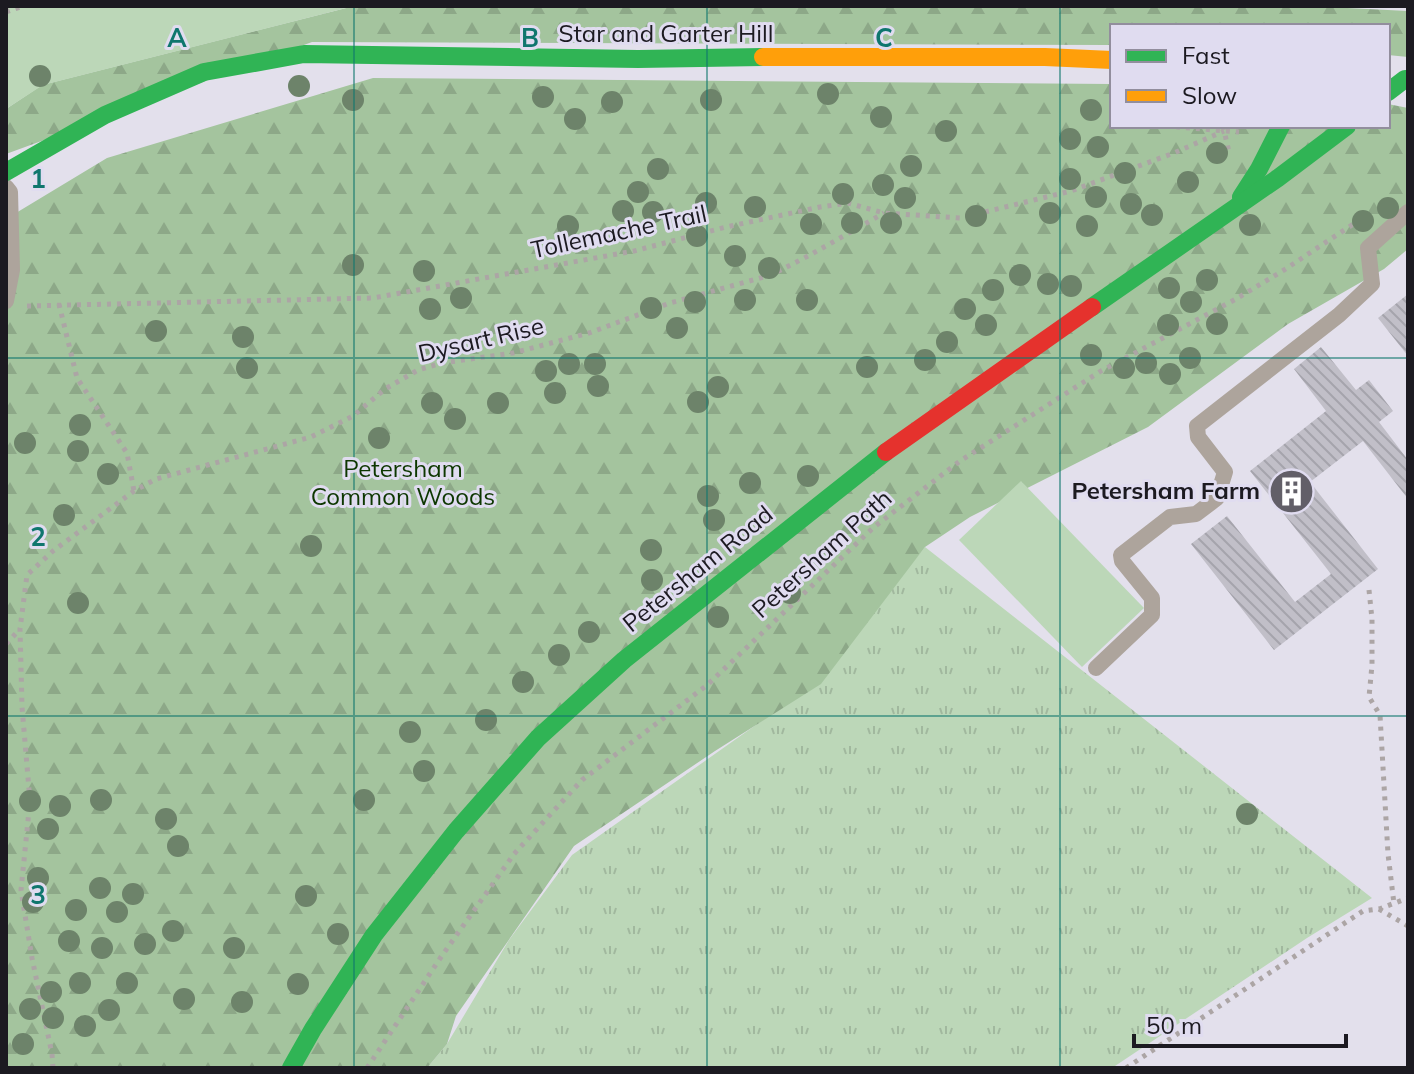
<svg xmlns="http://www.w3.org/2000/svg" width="1414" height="1074" font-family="Mulish,sans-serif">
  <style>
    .grass { fill: url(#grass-tufts) }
    .forest { fill: url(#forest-firs) }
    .park { fill: #bcd7b8 }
    .building { fill: url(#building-back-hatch) }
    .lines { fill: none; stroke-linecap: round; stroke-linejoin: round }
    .path { stroke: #aca5a5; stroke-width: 5; stroke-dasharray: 4 6; stroke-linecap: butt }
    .lane { stroke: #ada49c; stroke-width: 16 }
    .fast { stroke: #30b455; stroke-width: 18 }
    .slow { stroke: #ff9f0a; stroke-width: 18 }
    .jam { stroke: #e5322d; stroke-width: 18 }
    .tree { fill: #6d836a }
    .grid { fill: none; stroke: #0f766e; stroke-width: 2; stroke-opacity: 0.55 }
    .labels { text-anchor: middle; stroke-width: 6; stroke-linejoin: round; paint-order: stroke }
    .street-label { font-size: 24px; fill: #1c1a21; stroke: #e0dcf0 }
    .park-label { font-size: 24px; fill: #0d3700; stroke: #e0dcf0 }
    .poi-label { font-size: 24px; font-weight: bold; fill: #1c1a21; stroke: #e0dcf0; text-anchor: end }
    .grid-label { font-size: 26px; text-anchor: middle; font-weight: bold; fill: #0f766e; stroke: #e0dcf0; stroke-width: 6; stroke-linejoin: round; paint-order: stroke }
  </style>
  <defs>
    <pattern id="grass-tufts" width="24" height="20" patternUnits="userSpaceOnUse" patternTransform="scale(2)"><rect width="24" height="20" fill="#bcd7b8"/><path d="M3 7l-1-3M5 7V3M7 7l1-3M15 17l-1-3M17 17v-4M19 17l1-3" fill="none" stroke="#a1b89e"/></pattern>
    <pattern id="forest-firs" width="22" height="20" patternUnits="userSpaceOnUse" patternTransform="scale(2)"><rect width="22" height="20" fill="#a4c49e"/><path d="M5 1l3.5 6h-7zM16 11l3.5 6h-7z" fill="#8da888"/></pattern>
    <pattern id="building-back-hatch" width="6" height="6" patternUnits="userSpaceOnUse" patternTransform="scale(2)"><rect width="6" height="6" fill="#c1bfc8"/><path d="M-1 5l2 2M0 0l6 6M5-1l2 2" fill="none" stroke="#a5a4ac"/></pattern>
  </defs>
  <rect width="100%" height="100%" fill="#e3e0ec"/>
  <!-- grass -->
  <polygon class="grass" points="925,547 1372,898 1307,938 1112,1068 427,1068 447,1044 509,940 572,855 811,686"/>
  <!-- forest -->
  <g class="forest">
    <polygon points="354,6 1307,6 1408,11 1408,57 1388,55 1388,26 1112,26 1112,45 312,42 6,154 6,109 42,85"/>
    <polygon points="373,78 1112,84 1112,126 1388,126 1388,104 1408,108 1408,249 1384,269 1288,324 1148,427 970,517 925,547 821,684 715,751 574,846 456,1016 447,1044 427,1068 6,1068 6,219 107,158"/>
  </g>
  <!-- park -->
  <g class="park">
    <polygon points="6,6 354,6 43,85 6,109"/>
    <polygon points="1021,481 1144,608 1082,667 959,540"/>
  </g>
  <!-- building -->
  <g class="building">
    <polygon points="1408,294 1408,356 1378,318"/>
    <polygon points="1321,347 1356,390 1369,380 1393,411 1379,422 1408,460 1408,499 1363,441 1310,482 1378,569 1274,650 1191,544 1227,516 1295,602 1331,574 1250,471 1326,411 1294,369"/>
  </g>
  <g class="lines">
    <!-- path -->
    <g class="path">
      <polyline points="6,12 23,6"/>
      <polyline points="1177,126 1177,127 1239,132"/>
      <polyline points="1223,126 1229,152"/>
      <polyline points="59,304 77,378 127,453 134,491"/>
      <polyline points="27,306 373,298 634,251 726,227 820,207 848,203 884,213 960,218 1071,191 1174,153 1224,131"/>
      <polyline points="1369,590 1372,619 1372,665 1369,697 1380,715 1388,854 1394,904"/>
      <polyline points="6,644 20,629"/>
      <polyline points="1379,909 1408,926"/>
      <polyline points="53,1068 52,1054 32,958 21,890 30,801 22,707 20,629 27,575 53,551 134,491 156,479 311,437 353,416 385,389 418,370 442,363 513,353 589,333 670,303 771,275 810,255 884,213"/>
      <polyline points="367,1068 441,957 514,854 582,780 706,686 874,527 960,461 1101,371 1236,299 1284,270 1370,213"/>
      <polyline points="1126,1068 1363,911 1379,909 1408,898"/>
    </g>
    <!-- lane -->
    <g class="lane">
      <polyline points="6,187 10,192 12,270 6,301"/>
      <polyline points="1096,668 1152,615 1152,598 1122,561 1121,555 1170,517 1196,514 1217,498 1225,472 1198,437 1197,426 1339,315 1372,284 1368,248 1408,212"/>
    </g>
    <!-- fast -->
    <g class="fast">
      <polyline points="1388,92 1405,79 1408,79"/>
      <polyline points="6,172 105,115 204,72 304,54 638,59 763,57"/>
      <polyline points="1241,197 1259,169 1281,126"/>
      <polyline points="1092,307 1278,178 1347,126"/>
      <polyline points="291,1068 313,1029 374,935 456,831 538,738 624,660 886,452"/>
    </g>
    <!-- slow -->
    <polyline class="slow" points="763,57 1045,57 1112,60"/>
    <!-- jam -->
    <polyline class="jam" points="886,452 1092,307"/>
  </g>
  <!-- trees -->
  <g class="tree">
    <circle cx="40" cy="76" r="11"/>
    <circle cx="299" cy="86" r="11"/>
    <circle cx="828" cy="94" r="11"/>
    <circle cx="543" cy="97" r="11"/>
    <circle cx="353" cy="100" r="11"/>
    <circle cx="711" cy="100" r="11"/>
    <circle cx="612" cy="102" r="11"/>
    <circle cx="1091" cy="110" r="11"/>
    <circle cx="881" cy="117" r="11"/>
    <circle cx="575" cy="119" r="11"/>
    <circle cx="946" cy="131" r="11"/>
    <circle cx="1070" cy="139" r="11"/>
    <circle cx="1098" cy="147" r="11"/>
    <circle cx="1217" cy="153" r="11"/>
    <circle cx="911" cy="166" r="11"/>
    <circle cx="658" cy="169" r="11"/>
    <circle cx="1125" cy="173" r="11"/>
    <circle cx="1070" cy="179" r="11"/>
    <circle cx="1188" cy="182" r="11"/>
    <circle cx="883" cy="185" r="11"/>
    <circle cx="638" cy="192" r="11"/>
    <circle cx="843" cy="194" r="11"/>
    <circle cx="1096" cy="197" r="11"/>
    <circle cx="905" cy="198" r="11"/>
    <circle cx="706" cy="203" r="11"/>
    <circle cx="1131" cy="204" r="11"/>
    <circle cx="755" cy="207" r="11"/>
    <circle cx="1388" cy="208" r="11"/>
    <circle cx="623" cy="211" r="11"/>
    <circle cx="653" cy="212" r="11"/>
    <circle cx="1050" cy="213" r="11"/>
    <circle cx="1152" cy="215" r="11"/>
    <circle cx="976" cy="216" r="11"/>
    <circle cx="1363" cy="221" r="11"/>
    <circle cx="852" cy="223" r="11"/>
    <circle cx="891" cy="223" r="11"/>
    <circle cx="811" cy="224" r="11"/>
    <circle cx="1250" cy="225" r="11"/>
    <circle cx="568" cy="226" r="11"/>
    <circle cx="1087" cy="226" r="11"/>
    <circle cx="697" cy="236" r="11"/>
    <circle cx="735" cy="256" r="11"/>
    <circle cx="353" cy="265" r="11"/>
    <circle cx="769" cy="268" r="11"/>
    <circle cx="424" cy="271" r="11"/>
    <circle cx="1020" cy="275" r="11"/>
    <circle cx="1207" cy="280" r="11"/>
    <circle cx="1048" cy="284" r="11"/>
    <circle cx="1071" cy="286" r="11"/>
    <circle cx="1169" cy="288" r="11"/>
    <circle cx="993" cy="290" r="11"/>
    <circle cx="461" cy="298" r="11"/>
    <circle cx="745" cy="300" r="11"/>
    <circle cx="807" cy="300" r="11"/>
    <circle cx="695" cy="302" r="11"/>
    <circle cx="1191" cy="302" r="11"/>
    <circle cx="651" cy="308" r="11"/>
    <circle cx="430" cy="309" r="11"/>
    <circle cx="965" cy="309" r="11"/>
    <circle cx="1217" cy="324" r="11"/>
    <circle cx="986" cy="325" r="11"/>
    <circle cx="1168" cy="325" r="11"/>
    <circle cx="677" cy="328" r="11"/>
    <circle cx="156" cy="331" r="11"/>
    <circle cx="243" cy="337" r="11"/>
    <circle cx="947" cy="342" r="11"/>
    <circle cx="1091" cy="355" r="11"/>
    <circle cx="1190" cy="358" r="11"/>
    <circle cx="925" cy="360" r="11"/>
    <circle cx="1146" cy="363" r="11"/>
    <circle cx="569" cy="364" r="11"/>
    <circle cx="595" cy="364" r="11"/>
    <circle cx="867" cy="367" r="11"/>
    <circle cx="247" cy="368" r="11"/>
    <circle cx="1124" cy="368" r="11"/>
    <circle cx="546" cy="371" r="11"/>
    <circle cx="1170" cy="374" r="11"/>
    <circle cx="598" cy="386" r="11"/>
    <circle cx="718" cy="387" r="11"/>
    <circle cx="555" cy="393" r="11"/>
    <circle cx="698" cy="402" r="11"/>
    <circle cx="432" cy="403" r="11"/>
    <circle cx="498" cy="403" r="11"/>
    <circle cx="455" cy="419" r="11"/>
    <circle cx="80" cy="425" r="11"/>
    <circle cx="379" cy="438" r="11"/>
    <circle cx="25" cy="443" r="11"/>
    <circle cx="78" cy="451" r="11"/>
    <circle cx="108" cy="474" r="11"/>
    <circle cx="808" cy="476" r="11"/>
    <circle cx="750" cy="483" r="11"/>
    <circle cx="708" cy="496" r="11"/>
    <circle cx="64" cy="515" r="11"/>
    <circle cx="714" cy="520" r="11"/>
    <circle cx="311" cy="546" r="11"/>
    <circle cx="651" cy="550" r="11"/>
    <circle cx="652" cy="580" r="11"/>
    <circle cx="790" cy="593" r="11"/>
    <circle cx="78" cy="603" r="11"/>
    <circle cx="718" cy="617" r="11"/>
    <circle cx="589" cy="632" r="11"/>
    <circle cx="559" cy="655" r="11"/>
    <circle cx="523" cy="682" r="11"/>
    <circle cx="486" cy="720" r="11"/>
    <circle cx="410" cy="732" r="11"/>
    <circle cx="424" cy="771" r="11"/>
    <circle cx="101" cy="800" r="11"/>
    <circle cx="364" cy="800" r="11"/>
    <circle cx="30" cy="801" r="11"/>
    <circle cx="60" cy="806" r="11"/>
    <circle cx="1247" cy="814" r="11"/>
    <circle cx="166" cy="819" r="11"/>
    <circle cx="48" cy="829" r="11"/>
    <circle cx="178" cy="846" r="11"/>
    <circle cx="38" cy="878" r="11"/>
    <circle cx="100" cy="888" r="11"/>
    <circle cx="133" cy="894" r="11"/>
    <circle cx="306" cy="896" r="11"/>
    <circle cx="33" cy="902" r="11"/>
    <circle cx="76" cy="910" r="11"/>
    <circle cx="117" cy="912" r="11"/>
    <circle cx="173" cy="931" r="11"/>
    <circle cx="338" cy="934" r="11"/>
    <circle cx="69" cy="941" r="11"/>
    <circle cx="145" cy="944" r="11"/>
    <circle cx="102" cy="948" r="11"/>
    <circle cx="234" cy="948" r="11"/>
    <circle cx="80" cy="983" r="11"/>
    <circle cx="127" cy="983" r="11"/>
    <circle cx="298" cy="984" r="11"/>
    <circle cx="51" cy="992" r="11"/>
    <circle cx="184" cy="999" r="11"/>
    <circle cx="242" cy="1002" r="11"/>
    <circle cx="30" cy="1009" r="11"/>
    <circle cx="109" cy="1010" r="11"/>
    <circle cx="53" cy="1018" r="11"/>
    <circle cx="85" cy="1026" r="11"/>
    <circle cx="23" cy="1044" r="11"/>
  </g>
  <!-- grid -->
  <path class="grid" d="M354,6V1068M707,6V1068M1060,6V1068M6,358H1408M6,716H1408"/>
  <!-- icons -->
  <defs>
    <symbol id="building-disc" viewBox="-11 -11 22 22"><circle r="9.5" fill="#625f68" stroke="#e0dcf0"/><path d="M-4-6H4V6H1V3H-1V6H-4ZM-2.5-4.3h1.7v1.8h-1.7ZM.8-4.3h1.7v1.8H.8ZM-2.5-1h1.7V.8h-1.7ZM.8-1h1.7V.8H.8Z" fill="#fff"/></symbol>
  </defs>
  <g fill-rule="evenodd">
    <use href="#building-disc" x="1266" y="466" width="51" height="51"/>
  </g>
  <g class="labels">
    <!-- street labels -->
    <g class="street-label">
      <text x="666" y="42">Star and Garter Hill</text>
      <text transform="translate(619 232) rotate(-12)" y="8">Tollemache Trail</text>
      <text transform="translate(481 340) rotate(-13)" y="8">Dysart Rise</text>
      <text transform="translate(822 554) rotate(-42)" y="8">Petersham Path</text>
      <text transform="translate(698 569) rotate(-39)" y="8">Petersham Road</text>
    </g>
    <!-- park labels -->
    <g class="park-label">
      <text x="403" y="477">Petersham<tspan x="403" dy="28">Common Woods</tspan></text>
    </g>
    <!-- poi labels -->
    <g class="poi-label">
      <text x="1260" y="499">Petersham Farm</text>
    </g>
  </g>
  <g class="grid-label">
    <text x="177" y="47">A</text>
    <text x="530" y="47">B</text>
    <text x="884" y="47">C</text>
    <text x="38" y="188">1</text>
    <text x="38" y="546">2</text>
    <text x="38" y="904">3</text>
  </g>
  <!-- border -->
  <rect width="1414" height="1074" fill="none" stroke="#1c1a21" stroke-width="16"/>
  <!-- legend -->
  <rect x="1110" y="24" width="280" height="104" fill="#e0dcf0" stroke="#928e9d" stroke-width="2"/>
  <rect x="1126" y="50" width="40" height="12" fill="#30b455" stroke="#928e9d" stroke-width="2"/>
  <text x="1182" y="64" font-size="24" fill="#1c1a21">Fast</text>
  <rect x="1126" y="90" width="40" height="12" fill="#ff9f0a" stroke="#928e9d" stroke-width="2"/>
  <text x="1182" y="104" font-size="24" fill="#1c1a21">Slow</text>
  <!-- scale -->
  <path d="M1134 1034v12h212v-12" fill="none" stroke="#1c1a21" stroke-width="4"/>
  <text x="1146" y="1034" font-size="24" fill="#1c1a21" stroke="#e0dcf0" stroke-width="6" paint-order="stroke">50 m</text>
</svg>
